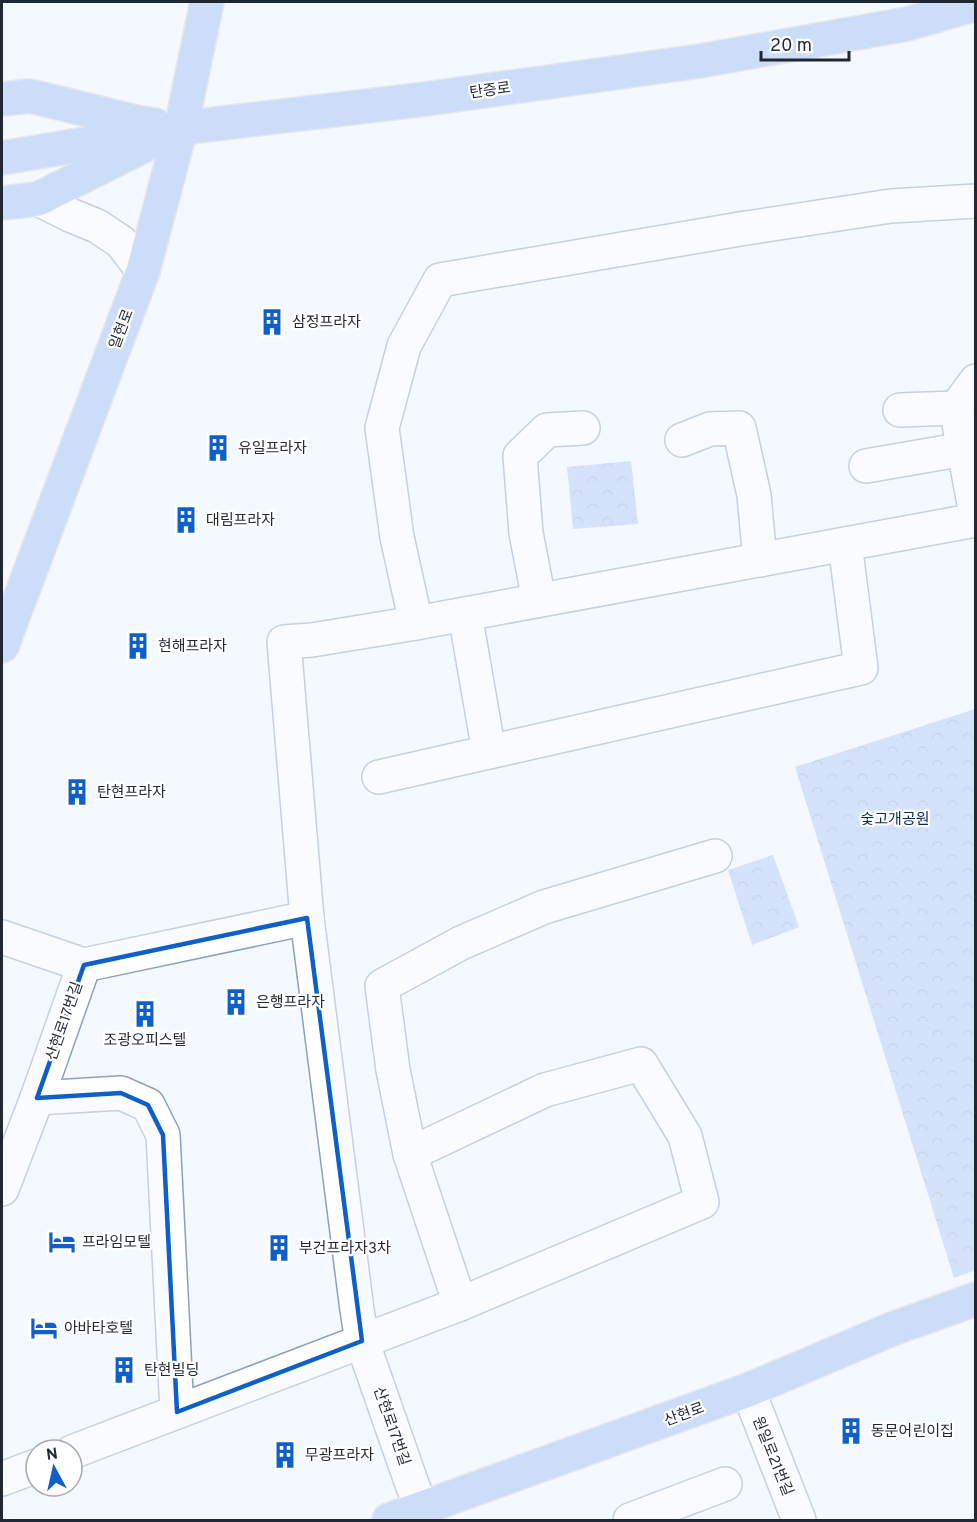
<svg xmlns="http://www.w3.org/2000/svg" width="977" height="1522" font-family="Overpass,'Noto Sans KR',sans-serif">
  <style>
    .park { fill: url(#park-crowns) }
    .lines { fill: none; stroke-linecap: round; stroke-linejoin: round }
    .minor-casing { stroke: #8ca0bd; stroke-width: 36 }
    .major-casing { stroke: #d2d4d6; stroke-width: 36 }
    .minor { stroke: #fff; stroke-width: 33 }
    .major { stroke: #9abcef; stroke-width: 33 }
    .marked { fill: none; stroke: #0e5fc9; stroke-width: 4.5; stroke-linejoin: round }
    .labels { text-anchor: middle; stroke-width: 4.5; stroke-linejoin: round; paint-order: stroke }
    .street-label { font-size: 15px; fill: #1f2733; stroke: #fff }
    .poi-label { font-size: 15px; fill: #1f2733; stroke: #fff; text-anchor: start }
    .park-label { font-size: 15px; fill: #06295a; stroke: #fff }
  </style>
  <defs>
    <pattern id="park-crowns" width="20" height="18" patternUnits="userSpaceOnUse" patternTransform="scale(1.5)"><rect width="20" height="18" fill="#adcaf5"/><path d="M2 6a3 3 0 1 1 6 0M12 15a3 3 0 1 1 6 0" fill="none" stroke="#94aed2"/></pattern>
  </defs>
  <rect width="100%" height="100%" fill="#f4f8ff"/>
  <!-- park -->
  <g class="park">
    <polygon points="631,461 638,524 573,529 567,467"/>
    <polygon points="975,709 976,1270 954,1278 795,767"/>
    <polygon points="773,855 799,927 752,945 728,870"/>
  </g>
  <g class="lines">
    <defs>
      <g id="minor">
        <polyline points="38,199 70,215 97,226 121,242 143,271"/>
        <polyline points="976,381 956,408 976,514"/>
        <polyline points="900,410 956,408"/>
        <polyline points="682,440 710,429 739,428 754,495 760,560"/>
        <polyline points="866,466 964,449"/>
        <polyline points="539,600 526,533 520,456 547,430 583,428"/>
        <polyline points="416,623 397,537 382,428 404,346 440,280 740,229 891,206 976,201"/>
        <polyline points="489,752 861,668 845,544"/>
        <polyline points="379,777 489,752 465,614"/>
        <polyline points="2,937 84,965 307,918"/>
        <polyline points="37,1098 121,1093 148,1105 163,1135 177,1412"/>
        <polyline points="410,1154 460,1304"/>
        <polyline points="2,1189 37,1098 84,965"/>
        <polyline points="748,1390 799,1520"/>
        <polyline points="72,1452 460,1304 702,1202 685,1136 641,1064 545,1090 410,1154 393,1070 382,986 461,943 544,907 715,856"/>
        <polyline points="2,1479 36,1466"/>
        <polyline points="423,1509 413,1487 362,1341 357,1310 307,918 284,642 312,640 416,623 976,520"/>
        <polyline points="630,1520 725,1484"/>
      </g>
      <g id="major">
        <polyline points="2,99 30,96 136,122 155,125"/>
        <polyline points="2,158 181,128 418,100 700,61 907,24 976,4"/>
        <polyline points="2,203 38,199 149,143"/>
        <polyline points="2,646 143,271 181,128 207,2"/>
        <polyline points="389,1520 748,1390 892,1329 976,1299"/>
      </g>
    </defs>
    <!-- minor casing -->
    <use href="#minor" class="minor-casing"/>
    <!-- major casing -->
    <use href="#major" class="major-casing"/>
    <!-- minor -->
    <use href="#minor" class="minor"/>
    <!-- major -->
    <use href="#major" class="major"/>
  </g>
  <!-- marked area -->
  <path d="M0 0H977V1522H0ZM307,918L362,1341L177,1412L163,1135L148,1105L121,1093L37,1098L84,965Z" fill="#f4f8ff" fill-opacity=".55" fill-rule="evenodd"/>
  <path class="marked" d="M307,918L362,1341L177,1412L163,1135L148,1105L121,1093L37,1098L84,965Z"/>
  <!-- icons -->
  <defs>
    <symbol id="building-bare" viewBox="-9 -9 18 18"><path d="M-4-6H4V6H1V3H-1V6H-4ZM-2.5-4.3h1.7v1.8h-1.7ZM.8-4.3h1.7v1.8H.8ZM-2.5-1h1.7V.8h-1.7ZM.8-1h1.7V.8H.8Z" fill="#0e5fc9" stroke="#fff" stroke-width="2.5" paint-order="stroke"/></symbol>
    <symbol id="hotel-bare" viewBox="-9 -9 18 18"><path d="M-6-4.5h1.5V1H6V5H4.5V3h-9V5H-6ZM-4 0a1.8 1.8 0 1 1 3.6 0ZM.5 0V-2.5h3Q6-2.5 6 0Z" fill="#0e5fc9" stroke="#fff" stroke-width="2.5" paint-order="stroke"/></symbol>
  </defs>
  <g fill-rule="evenodd">
    <use href="#building-bare" x="253" y="303" width="38" height="38"/>
    <use href="#building-bare" x="199" y="429" width="38" height="38"/>
    <use href="#building-bare" x="167" y="501" width="38" height="38"/>
    <use href="#building-bare" x="119" y="627" width="38" height="38"/>
    <use href="#building-bare" x="58" y="773" width="38" height="38"/>
    <use href="#building-bare" x="217" y="983" width="38" height="38"/>
    <use href="#building-bare" x="126" y="995" width="38" height="38"/>
    <use href="#hotel-bare" x="43" y="1223" width="38" height="38"/>
    <use href="#building-bare" x="260" y="1229" width="38" height="38"/>
    <use href="#hotel-bare" x="25" y="1309" width="38" height="38"/>
    <use href="#building-bare" x="105" y="1351" width="38" height="38"/>
    <use href="#building-bare" x="832" y="1412" width="38" height="38"/>
    <use href="#building-bare" x="266" y="1436" width="38" height="38"/>
  </g>
  <g class="labels">
    <!-- street labels -->
    <g class="street-label">
      <text transform="translate(490 90) rotate(-8)" y="5">탄중로</text>
      <text transform="translate(121 329) rotate(-69)" y="5">일현로</text>
      <text transform="translate(64 1021) rotate(-71)" y="5">산현로17번길</text>
      <text transform="translate(684 1414) rotate(-20)" y="5">산현로</text>
      <text transform="translate(392 1426) rotate(71)" y="5">산현로17번길</text>
      <text transform="translate(773 1456) rotate(68)" y="5">원일로21번길</text>
    </g>
    <!-- poi labels -->
    <g class="poi-label">
      <text x="292" y="327">삼정프라자</text>
      <text x="238" y="453">유일프라자</text>
      <text x="206" y="525">대림프라자</text>
      <text x="158" y="651">현해프라자</text>
      <text x="97" y="797">탄현프라자</text>
      <text x="256" y="1007">은행프라자</text>
      <text x="145" y="1045" text-anchor="middle">조광오피스텔</text>
      <text x="82" y="1247">프라임모텔</text>
      <text x="299" y="1253">부건프라자3차</text>
      <text x="64" y="1333">아바타호텔</text>
      <text x="144" y="1375">탄현빌딩</text>
      <text x="871" y="1436">동문어린이집</text>
      <text x="305" y="1460">무광프라자</text>
    </g>
    <!-- park labels -->
    <g class="park-label">
      <text x="895" y="824">숯고개공원</text>
    </g>
  </g>
  <!-- border -->
  <rect width="977" height="1522" fill="none" stroke="#1f2733" stroke-width="6"/>
  <!-- north arrow -->
  <g transform="translate(54 1468) rotate(352)"><circle r="28" fill="#ffffff" stroke="#a5a9ad" stroke-width="1.5"/>
  <path d="M0-4.5L10 22L0 15L-10 22Z" fill="#0e5fc9"/>
  <text y="-9" font-size="16" font-weight="bold" text-anchor="middle" fill="#1f2733">N</text>
  </g>
  <!-- scale -->
  <path d="M761 51v9h88v-9" fill="none" stroke="#1f2733" stroke-width="3"/>
  <text x="770" y="51" font-size="18" fill="#1f2733" stroke="#ffffff" stroke-width="4.5" paint-order="stroke">20 m</text>
</svg>
